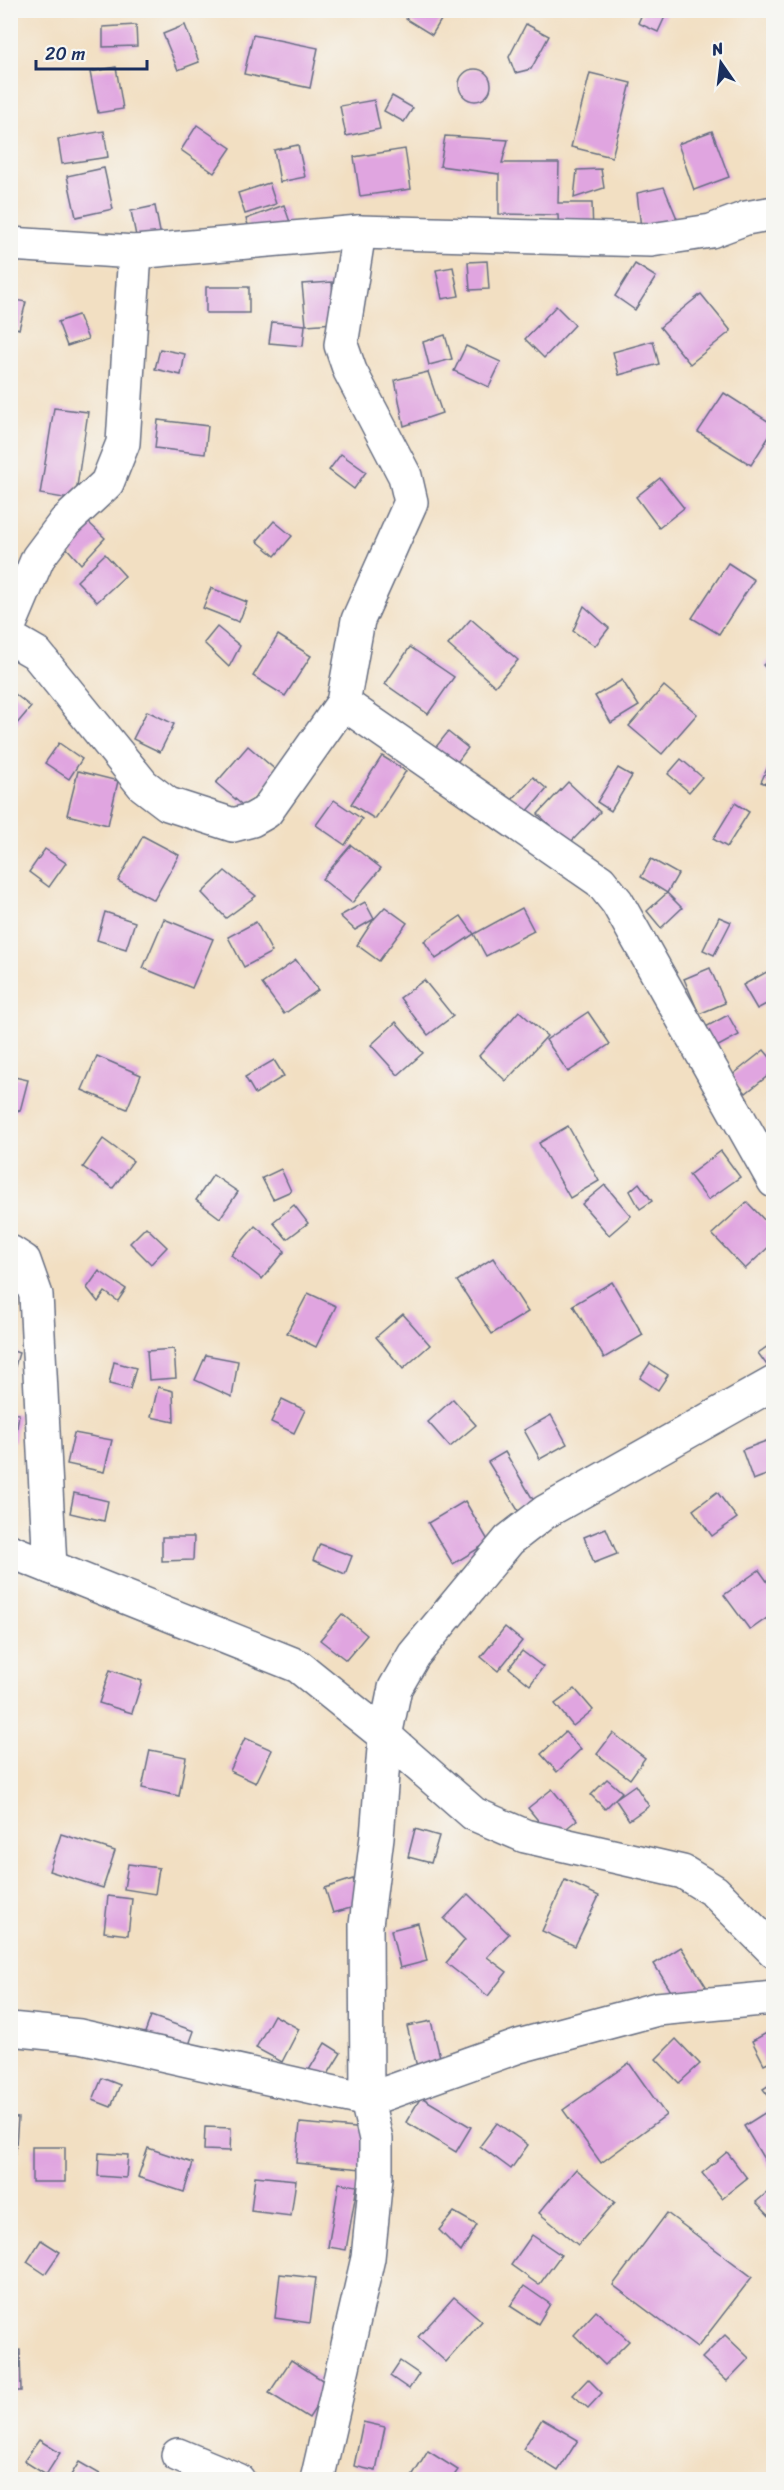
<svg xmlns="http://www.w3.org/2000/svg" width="784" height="2490" font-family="Sriracha,sans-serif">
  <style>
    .building { fill: #e0a5e0 }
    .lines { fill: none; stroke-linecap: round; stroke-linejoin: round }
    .minor-casing { stroke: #666d81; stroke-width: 36 }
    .minor { stroke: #fff; stroke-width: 33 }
  </style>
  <rect width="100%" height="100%" fill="#f6f6f2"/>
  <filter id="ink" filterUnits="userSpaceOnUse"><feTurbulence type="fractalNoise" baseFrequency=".0167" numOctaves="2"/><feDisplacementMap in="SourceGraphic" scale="12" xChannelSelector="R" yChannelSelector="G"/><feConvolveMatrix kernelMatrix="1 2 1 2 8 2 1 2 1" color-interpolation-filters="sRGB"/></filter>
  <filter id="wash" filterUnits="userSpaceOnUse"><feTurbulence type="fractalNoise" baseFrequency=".008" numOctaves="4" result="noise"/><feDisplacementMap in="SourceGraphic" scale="24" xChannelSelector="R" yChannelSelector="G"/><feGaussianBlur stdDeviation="1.35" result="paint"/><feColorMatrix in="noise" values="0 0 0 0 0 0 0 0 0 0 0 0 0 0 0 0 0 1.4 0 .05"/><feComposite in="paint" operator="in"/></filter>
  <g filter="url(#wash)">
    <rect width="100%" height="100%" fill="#f2dfc2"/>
    <g id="blocks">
      <!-- building -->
      <g class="building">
        <polygon points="411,10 447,10 432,35 406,19"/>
        <polygon points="644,10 668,10 658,32 638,23"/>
        <polygon points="526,24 549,36 531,69 515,73 509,57"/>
        <polygon points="136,25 137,46 103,47 103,27"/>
        <polygon points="185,25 199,62 178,70 163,34"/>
        <polygon points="253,35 318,48 310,88 244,74"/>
        <polygon points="116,67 123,109 98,113 90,72"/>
        <circle cx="475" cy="85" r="16"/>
        <polygon points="590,73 631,83 612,157 571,147"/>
        <polygon points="392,96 413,108 404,122 384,111"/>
        <polygon points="374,100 380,129 346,136 340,106"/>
        <polygon points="197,125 231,148 214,173 181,150"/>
        <polygon points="104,131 108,157 62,164 58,139"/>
        <polygon points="712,131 729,177 694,190 678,144"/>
        <polygon points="445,136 508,140 502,163 559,163 558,203 592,203 593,233 559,234 558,215 499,214 499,174 440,166"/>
        <polygon points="298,145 305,177 280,182 274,150"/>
        <polygon points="405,149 411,189 360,196 354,157"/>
        <polygon points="104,168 113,209 76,217 67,176"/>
        <polygon points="601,169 604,188 574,198 577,170"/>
        <polygon points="269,183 276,204 245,214 238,193"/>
        <polygon points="664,187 678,221 641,228 637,193"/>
        <rect x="10" y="188" width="4" height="38"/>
        <polygon points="284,205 291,225 253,239 246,219"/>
        <polygon points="155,206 161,237 137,241 131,211"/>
        <polygon points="487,261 489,289 470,290 468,262"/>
        <polygon points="635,264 656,277 635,310 615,296"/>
        <polygon points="453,267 459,296 442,299 436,270"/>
        <polygon points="332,282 335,323 306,325 302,284"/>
        <rect x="206" y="287" width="43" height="26"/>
        <polygon points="701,294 731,331 690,364 660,327"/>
        <polygon points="10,299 26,302 19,329 10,326"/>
        <polygon points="556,306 575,325 544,358 525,339"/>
        <polygon points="78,315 88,339 67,346 58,322"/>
        <polygon points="272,322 305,325 303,346 269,343"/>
        <polygon points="445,335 452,359 429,365 423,342"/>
        <polygon points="653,341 659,364 619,375 613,352"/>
        <polygon points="466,346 501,362 489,387 454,371"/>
        <polygon points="160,349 185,354 181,375 155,369"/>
        <polygon points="428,372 442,413 404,426 395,380"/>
        <polygon points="724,393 774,425 774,429 751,465 698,432"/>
        <polygon points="54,408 88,412 75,500 40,494"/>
        <polygon points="158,420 208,426 205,454 155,448"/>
        <polygon points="341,454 366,472 354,489 329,470"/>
        <polygon points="660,478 684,508 659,528 636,497"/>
        <polygon points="87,521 105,538 81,564 64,545"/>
        <polygon points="274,521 292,536 275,556 257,541"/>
        <polygon points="105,554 125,576 97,602 77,581"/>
        <polygon points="728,563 754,580 719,634 692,618"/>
        <polygon points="211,588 247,602 239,622 203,608"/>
        <polygon points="584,606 609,628 595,646 573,631"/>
        <polygon points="471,619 518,660 495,686 448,645"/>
        <polygon points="217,627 240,646 229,667 204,643"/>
        <polygon points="278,635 311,656 285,696 253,676"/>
        <polygon points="410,647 454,677 428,714 385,684"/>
        <polygon points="774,655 774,676 763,665"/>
        <polygon points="622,680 639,706 611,723 595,696"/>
        <polygon points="664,686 697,714 662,754 629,726"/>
        <polygon points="10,690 31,707 10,732"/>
        <polygon points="147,711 174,724 160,752 133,739"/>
        <polygon points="448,732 468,748 452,769 431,753"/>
        <polygon points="59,743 82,759 69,779 45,763"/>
        <polygon points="248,746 278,772 246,808 216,783"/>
        <polygon points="382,756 406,771 375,819 351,804"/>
        <polygon points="681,759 702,777 689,792 668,774"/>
        <polygon points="771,760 774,761 774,787 761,782"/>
        <polygon points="618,768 632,776 611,811 597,802"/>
        <polygon points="78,771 118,781 108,825 67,815"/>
        <polygon points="533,777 547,789 525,814 511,801"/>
        <polygon points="568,782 600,812 569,844 538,814"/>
        <polygon points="334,800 362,819 345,845 316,825"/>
        <polygon points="735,803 749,812 727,847 713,839"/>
        <polygon points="143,836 179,855 154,900 118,881"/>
        <polygon points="351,845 381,868 352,903 322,879"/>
        <polygon points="45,849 66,863 49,887 29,872"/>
        <polygon points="651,859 678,874 667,893 641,877"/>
        <polygon points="225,871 256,896 226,918 202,893"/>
        <polygon points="667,893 682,908 661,928 647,911"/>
        <polygon points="365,902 374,919 385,907 407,923 379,961 357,945 374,919 355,930 340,916"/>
        <polygon points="522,908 534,931 486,956 474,934"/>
        <polygon points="105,912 135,922 126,949 97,940"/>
        <polygon points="461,916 474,934 436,959 424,941"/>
        <polygon points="719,917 731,922 714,955 703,950"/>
        <polygon points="164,919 213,939 192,988 143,968"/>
        <polygon points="256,922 272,952 244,967 228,937"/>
        <polygon points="296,960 318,990 284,1014 262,984"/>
        <polygon points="710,968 725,1003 699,1014 684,979"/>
        <polygon points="774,968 774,1000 757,1009 743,985"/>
        <polygon points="424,980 453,1016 428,1035 400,998"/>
        <polygon points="519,1011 547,1036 506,1081 479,1056"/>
        <polygon points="588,1012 610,1044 568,1072 546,1040"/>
        <polygon points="728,1015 739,1035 711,1050 700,1030"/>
        <polygon points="396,1022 423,1053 398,1075 371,1045"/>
        <polygon points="764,1050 774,1062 774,1071 746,1093 731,1076"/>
        <polygon points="97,1056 141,1075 127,1109 82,1090"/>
        <polygon points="274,1060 284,1076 255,1094 245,1077"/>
        <polygon points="10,1076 28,1080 20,1111 10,1109"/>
        <polygon points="568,1126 599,1181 570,1198 539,1143"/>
        <polygon points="103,1139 133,1161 113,1188 83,1167"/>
        <polygon points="721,1151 740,1177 708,1200 689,1175"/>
        <polygon points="281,1169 291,1191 273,1199 262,1178"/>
        <polygon points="213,1175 238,1192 220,1218 196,1200"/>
        <polygon points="639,1183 652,1201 640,1209 630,1191"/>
        <polygon points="605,1185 631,1216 609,1235 582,1204"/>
        <polygon points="747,1202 774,1230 774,1242 745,1269 712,1234"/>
        <polygon points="294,1205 308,1223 287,1239 273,1222"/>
        <polygon points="255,1226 285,1251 262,1279 231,1255"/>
        <polygon points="146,1227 167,1247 151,1264 130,1243"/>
        <polygon points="493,1258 528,1312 492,1334 457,1281"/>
        <polygon points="99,1271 126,1289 118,1301 105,1292 98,1302 87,1288"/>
        <polygon points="612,1282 643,1335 604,1358 573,1305"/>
        <polygon points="308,1293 336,1306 316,1347 287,1333"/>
        <polygon points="403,1314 430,1345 403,1369 376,1337"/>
        <polygon points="774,1342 774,1375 758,1353"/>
        <polygon points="174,1349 176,1378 149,1380 147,1351"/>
        <polygon points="10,1350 19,1353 11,1380 10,1380"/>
        <polygon points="206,1355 238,1361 232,1397 195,1380"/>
        <polygon points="114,1362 136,1368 130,1389 109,1384"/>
        <polygon points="650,1363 668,1375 658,1390 640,1378"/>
        <polygon points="158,1387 173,1391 174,1422 151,1417"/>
        <polygon points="282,1399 305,1410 294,1433 271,1422"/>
        <polygon points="453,1399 476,1425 450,1447 428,1422"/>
        <polygon points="10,1413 19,1414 15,1441 10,1441"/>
        <polygon points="551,1415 567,1444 540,1459 524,1430"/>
        <polygon points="74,1433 112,1440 104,1472 67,1464"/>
        <polygon points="774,1438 774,1472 753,1480 742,1450"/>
        <polygon points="505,1452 535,1503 519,1512 488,1462"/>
        <polygon points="717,1492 737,1518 712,1536 693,1510"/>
        <polygon points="74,1493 108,1501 104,1521 70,1513"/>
        <polygon points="465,1501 489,1542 453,1564 428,1523"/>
        <polygon points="606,1528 617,1554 594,1563 584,1537"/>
        <polygon points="162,1537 194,1537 193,1560 162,1561"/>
        <polygon points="320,1544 352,1556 345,1574 313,1560"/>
        <polygon points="759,1570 774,1591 774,1613 750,1630 724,1595"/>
        <polygon points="342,1614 367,1635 346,1660 320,1640"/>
        <polygon points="505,1627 522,1641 498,1671 481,1657"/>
        <polygon points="522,1651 543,1667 530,1685 509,1668"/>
        <polygon points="110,1670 142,1681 132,1713 99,1703"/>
        <polygon points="575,1689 593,1710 573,1726 555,1704"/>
        <polygon points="565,1732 581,1749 557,1772 541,1754"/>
        <polygon points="613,1733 645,1758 630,1779 597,1754"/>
        <polygon points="245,1738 272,1750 256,1783 230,1771"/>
        <polygon points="150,1750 186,1757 179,1796 142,1788"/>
        <polygon points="607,1779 622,1792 615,1799 635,1785 649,1806 629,1820 615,1799 605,1809 591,1795"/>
        <polygon points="552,1789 577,1820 553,1839 528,1808"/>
        <polygon points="415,1829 439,1836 431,1863 408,1857"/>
        <polygon points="61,1834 115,1851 103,1888 49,1871"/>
        <polygon points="128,1864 159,1868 155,1894 124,1889"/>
        <polygon points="353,1879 361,1905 333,1913 325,1888"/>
        <polygon points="565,1880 599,1896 575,1946 542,1931"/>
        <polygon points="468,1894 509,1934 487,1957 507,1972 488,1996 446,1963 465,1940 444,1919"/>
        <polygon points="108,1896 132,1899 128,1935 104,1932"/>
        <polygon points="418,1923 427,1961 400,1968 391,1930"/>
        <polygon points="681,1947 706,1986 679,2004 654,1964"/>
        <polygon points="274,2015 299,2029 282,2062 256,2048"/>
        <polygon points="151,2016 194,2031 185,2056 142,2041"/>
        <polygon points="431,2021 441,2061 417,2067 407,2026"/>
        <polygon points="774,2029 774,2059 764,2064 752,2041"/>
        <polygon points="676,2039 700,2064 679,2083 656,2059"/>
        <polygon points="325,2043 341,2053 325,2079 309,2070"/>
        <polygon points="629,2063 666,2115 601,2163 563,2110"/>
        <polygon points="102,2078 120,2085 111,2107 93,2100"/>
        <polygon points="774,2082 774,2103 763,2089"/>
        <polygon points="421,2097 471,2127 456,2152 406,2122"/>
        <polygon points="771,2109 774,2113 774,2167 770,2169 744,2126"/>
        <polygon points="10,2117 18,2118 15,2158 10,2157"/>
        <polygon points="300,2123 366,2129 362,2169 296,2163"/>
        <polygon points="497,2123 528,2145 511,2169 480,2146"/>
        <polygon points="205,2127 231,2128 230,2151 204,2150"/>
        <rect x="32" y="2147" width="33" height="35"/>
        <polygon points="148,2148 193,2163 184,2192 138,2177"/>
        <polygon points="727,2152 747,2178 722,2198 702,2173"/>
        <polygon points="99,2153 128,2155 126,2178 98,2176"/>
        <polygon points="576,2169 615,2202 578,2245 539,2213"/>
        <polygon points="255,2176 296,2180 291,2216 251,2211"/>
        <polygon points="339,2183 357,2186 346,2250 328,2247"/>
        <polygon points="770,2190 774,2194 774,2221 756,2202"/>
        <polygon points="454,2212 477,2225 461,2252 439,2230"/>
        <polygon points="667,2213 752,2277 697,2348 613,2285"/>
        <polygon points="532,2235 561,2255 539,2285 511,2265"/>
        <polygon points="41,2240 60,2252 45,2274 27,2262"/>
        <polygon points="280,2274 316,2278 310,2323 275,2318"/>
        <polygon points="524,2286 550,2304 538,2324 510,2306"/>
        <polygon points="454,2297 482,2321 446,2362 418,2337"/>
        <polygon points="596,2311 629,2341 605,2365 574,2335"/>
        <polygon points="725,2335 749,2358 727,2381 702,2358"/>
        <polygon points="20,2350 21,2391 10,2391 10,2351"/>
        <polygon points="291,2360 330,2385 309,2418 269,2393"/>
        <polygon points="400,2361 419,2374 409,2389 390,2376"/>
        <polygon points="588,2379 602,2393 588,2408 573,2395"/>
        <polygon points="542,2419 578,2440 558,2471 523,2449"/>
        <polygon points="363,2422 385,2427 376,2471 354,2466"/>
        <polygon points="39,2440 60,2453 46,2475 24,2461"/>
        <polygon points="428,2451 458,2470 451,2480 410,2480"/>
        <polygon points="79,2462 100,2474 97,2480 68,2480"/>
      </g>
    </g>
  </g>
  <g filter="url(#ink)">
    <use href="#blocks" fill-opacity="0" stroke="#666d81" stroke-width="1.5"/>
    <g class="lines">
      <defs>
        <g id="minor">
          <polyline points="10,244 135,252 359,232 651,240 711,231 746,218 774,213"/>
          <polyline points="10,624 38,558 65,522 107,483 123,443 135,252"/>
          <polyline points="10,638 36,653 143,785 168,804 233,825 252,820 266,812 343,703 358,620 411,502 405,476 350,371 341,345 359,232"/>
          <polyline points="343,703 600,881 617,902 774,1181"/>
          <polyline points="10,1252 24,1261 36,1295 50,1567"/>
          <polyline points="10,1551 298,1666 385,1736 474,1814 525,1836 683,1872 714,1891 774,1951"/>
          <polyline points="10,2029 80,2036 367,2100 519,2046 657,2009 774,1998"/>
          <polyline points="178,2455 238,2480"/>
          <polyline points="317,2480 368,2258 376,2177 376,2139 367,2100 366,1925 377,1837 385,1736 395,1688 414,1655 509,1540 545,1512 774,1383"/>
        </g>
      </defs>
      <!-- minor casing -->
      <use href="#minor" class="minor-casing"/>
      <!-- minor -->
      <use href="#minor" class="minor"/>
    </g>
  </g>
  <!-- margin -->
  <rect width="784" height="2490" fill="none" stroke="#f6f6f2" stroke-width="36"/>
  <!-- north arrow -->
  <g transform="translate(721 63) rotate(346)" stroke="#f6f6f2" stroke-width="4.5" paint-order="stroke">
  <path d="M0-4.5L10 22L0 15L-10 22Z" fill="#1b2f5e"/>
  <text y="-9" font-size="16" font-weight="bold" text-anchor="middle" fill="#1b2f5e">N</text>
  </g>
  <!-- scale -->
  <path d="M36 60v9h111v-9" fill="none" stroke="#1b2f5e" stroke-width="3"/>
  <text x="45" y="60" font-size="18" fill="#1b2f5e" stroke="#f6f6f2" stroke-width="4.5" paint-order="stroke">20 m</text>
</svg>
